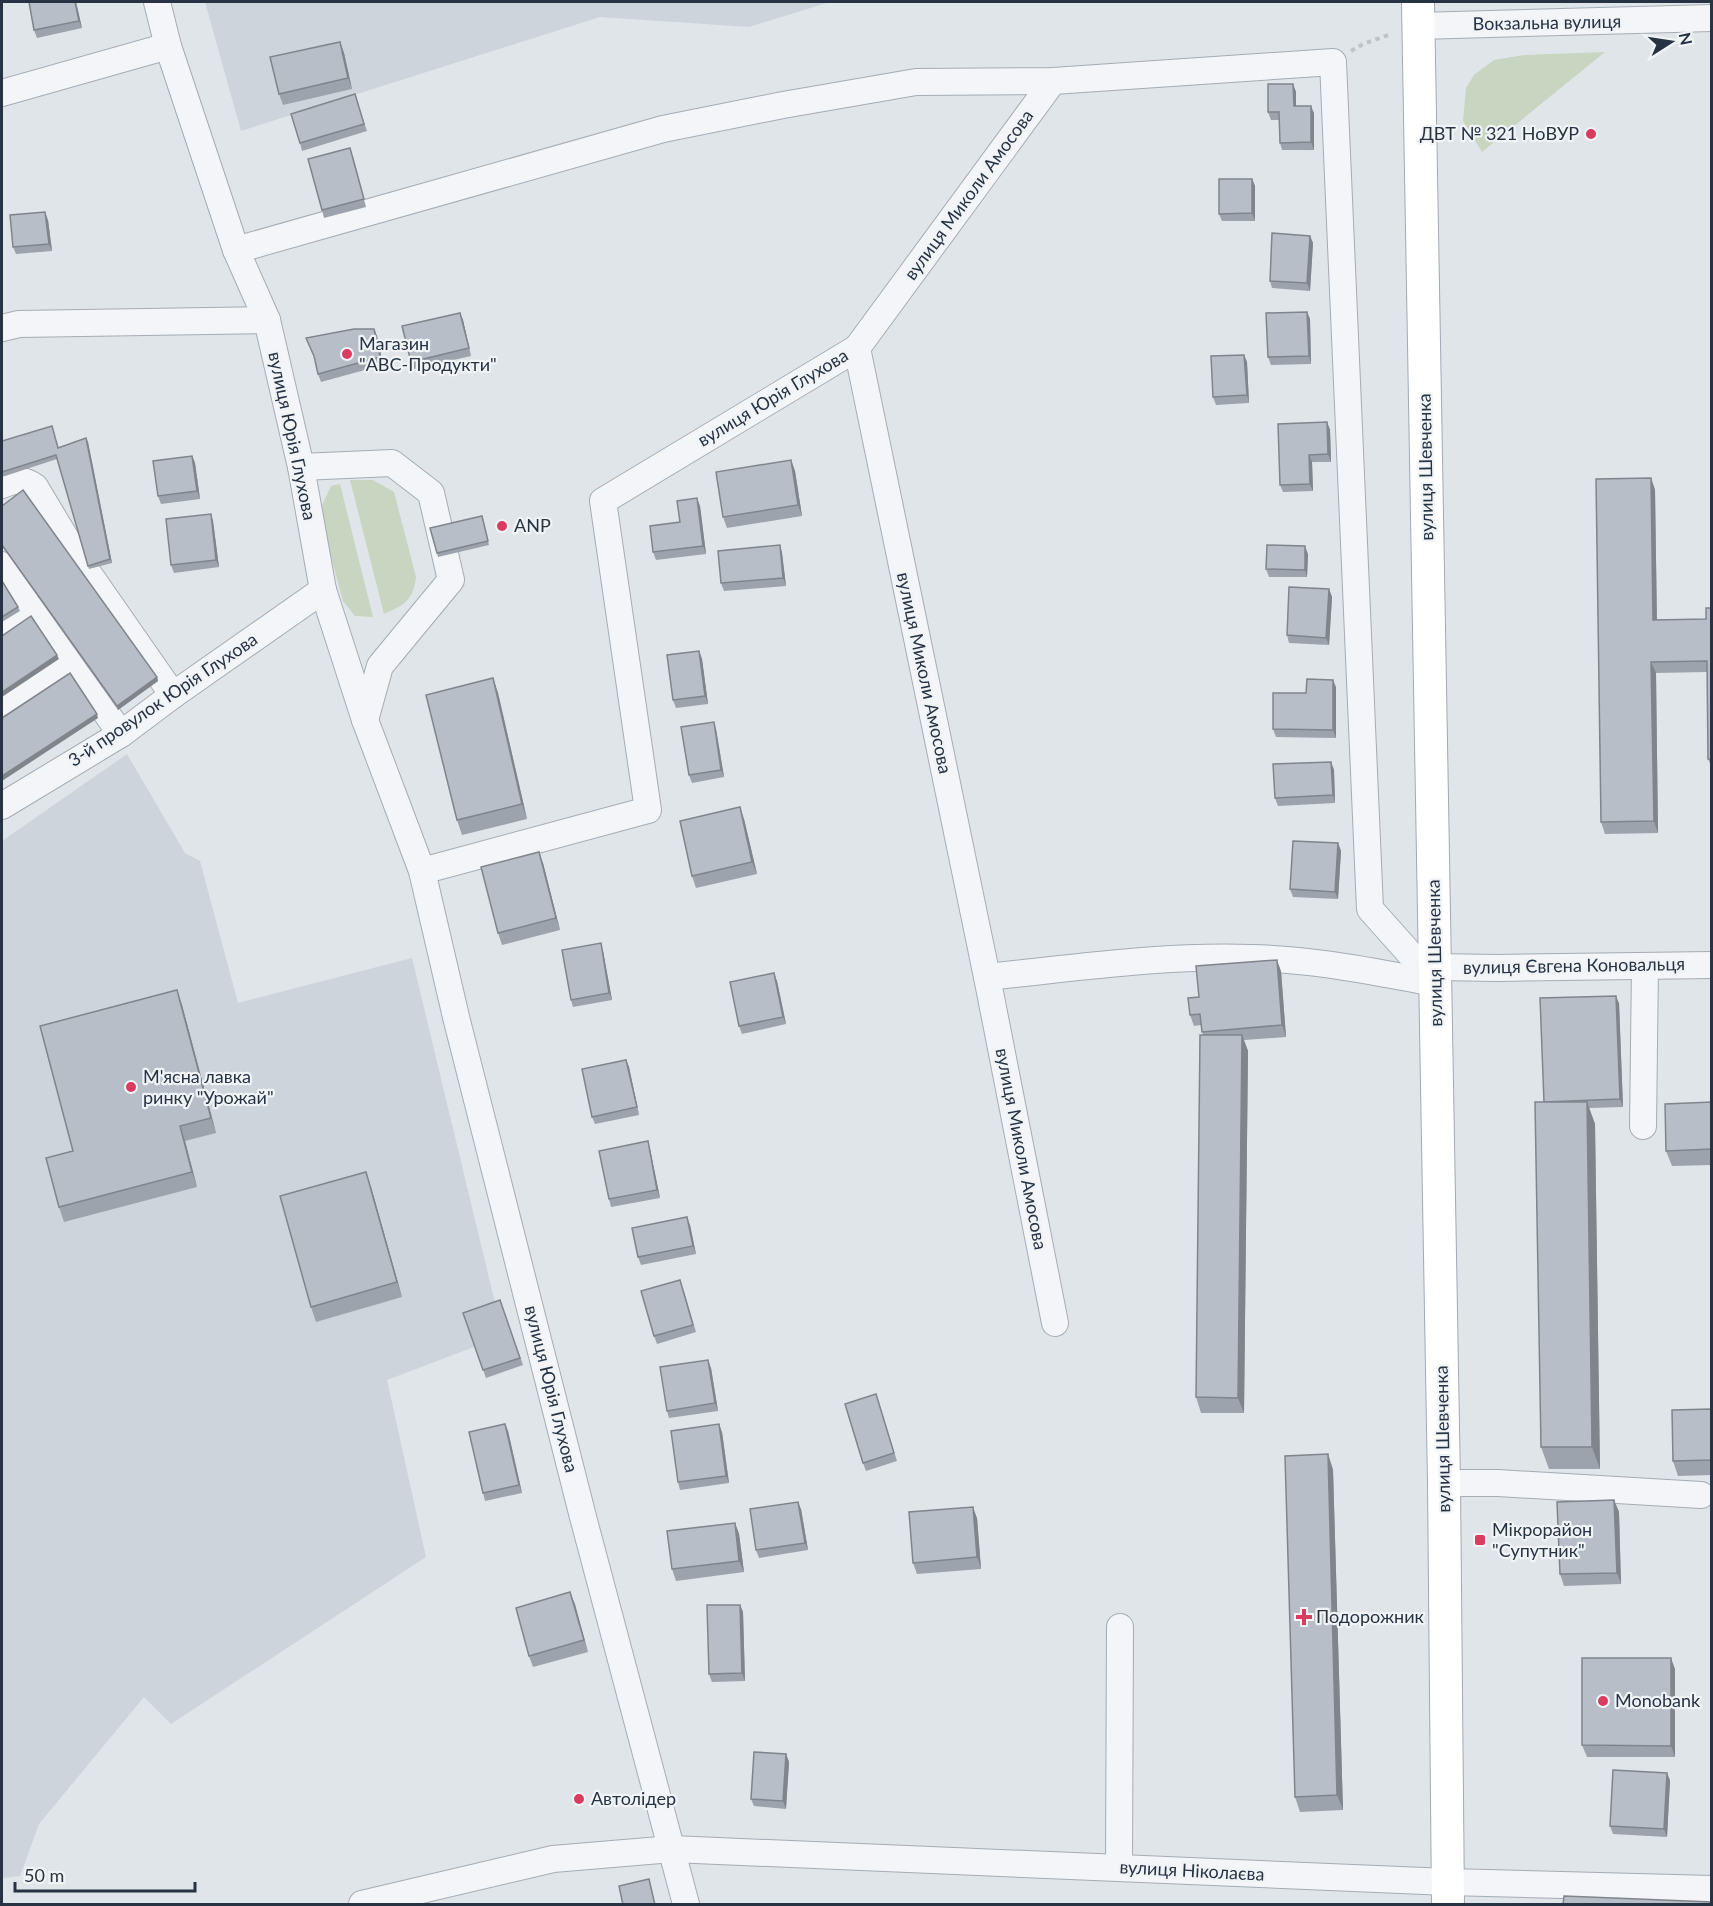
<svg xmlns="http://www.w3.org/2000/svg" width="1713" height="1906" font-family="Lato,sans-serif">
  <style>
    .built { fill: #ced4dc }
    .green { fill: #c7d5c1 }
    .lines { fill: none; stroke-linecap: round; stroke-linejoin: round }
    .minor-casing { stroke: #a5acb5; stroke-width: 28 }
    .major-casing { stroke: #9faab7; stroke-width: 34 }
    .path { stroke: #bec3c9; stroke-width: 4; stroke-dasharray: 4.5 4.5; stroke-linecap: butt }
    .minor { stroke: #f3f5f8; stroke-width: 26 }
    .major { stroke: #fff; stroke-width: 32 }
    .wall { fill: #9da3ac }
    .shaded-wall { fill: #80858c }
    .building { fill: #b7bec8; stroke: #80858c; stroke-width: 1.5 }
    .poi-dot { fill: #d93c5e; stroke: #f0f4f7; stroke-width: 2 }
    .labels { text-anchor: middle; stroke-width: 4.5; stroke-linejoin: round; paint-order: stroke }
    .street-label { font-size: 18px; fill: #273343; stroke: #f0f4f7 }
    .poi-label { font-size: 18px; fill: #273343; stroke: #f0f4f7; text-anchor: start }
  </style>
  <rect width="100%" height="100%" fill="#e0e5ea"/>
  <!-- built -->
  <g class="built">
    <polygon points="205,2 830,2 749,27 600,17 241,131"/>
    <polygon points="127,754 185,853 200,861 238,1003 412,958 503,1336 387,1380 426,1557 171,1724 144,1697 39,1824 20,1876 2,1878 2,841"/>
  </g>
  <!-- green -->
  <g class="green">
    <polygon points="1605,52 1482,152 1463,121 1466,88 1474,75 1494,60 1524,55"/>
    <path d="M350,480H373L394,492L416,577C413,601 404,605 384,614Z"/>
    <polygon points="340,484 373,617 355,616 343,601 319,512 331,486"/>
  </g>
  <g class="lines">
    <defs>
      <g id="minor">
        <polyline points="157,2 168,46 236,250 267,320 301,467 323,590 365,720 422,871 456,1017 583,1517 686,1904"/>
        <polyline points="1418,26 1712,18"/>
        <polyline points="1053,81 857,348 987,977 1055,1323"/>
        <polyline points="2,93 168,46"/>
        <polyline points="236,250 663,129 783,105 916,82 1053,81 1333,62 1370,909 1436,983"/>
        <polyline points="2,328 19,324 267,320"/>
        <polyline points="301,467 392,463 431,493 451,580 380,666 365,720"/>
        <path d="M2,485C15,480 23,478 35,487L77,557L173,695"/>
        <polyline points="2,565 121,734"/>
        <polyline points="2,631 34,611"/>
        <polyline points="2,708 71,663"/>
        <polyline points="2,806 121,734 173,695 323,590"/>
        <polyline points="422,871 648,810 603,501 857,348"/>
        <polyline points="1436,967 1497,968 1712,965"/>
        <path d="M987,977C1075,968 1162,955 1251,958C1314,959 1374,972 1436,983"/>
        <polyline points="1643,1126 1645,966"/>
        <polyline points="1444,1483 1498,1483 1701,1495"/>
        <polyline points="1119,1868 1120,1627"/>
        <polyline points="362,1904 553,1859 672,1849 1448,1882 1712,1889"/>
      </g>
      <polyline id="major" points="1418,2 1444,1483 1448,1904"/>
    </defs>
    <!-- minor casing -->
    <use href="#minor" class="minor-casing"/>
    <!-- major casing -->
    <use href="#major" class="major-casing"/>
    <!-- path -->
    <polyline class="path" points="1351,51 1363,44 1391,34"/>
    <!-- minor -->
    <use href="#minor" class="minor"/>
    <!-- major -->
    <use href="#major" class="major"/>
  </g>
  <!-- wall -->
  <g class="wall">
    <polygon points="29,2 76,2 82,28 37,38 34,30"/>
    <polygon points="1289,2 1312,2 1312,3"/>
    <polygon points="340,42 344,53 352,89 283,105 279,94"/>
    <polygon points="1293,84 1296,92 1296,106 1314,113 1314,150 1282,150 1280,143 1279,120 1271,120 1268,112"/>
    <polygon points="355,94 367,131 302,151 300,143"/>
    <polygon points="353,156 366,207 324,218 322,210"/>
    <polygon points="1252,179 1255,186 1255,221 1222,221 1219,214"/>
    <polygon points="48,220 52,251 16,254 13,247"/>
    <polygon points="1310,236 1313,243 1310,291 1272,288 1270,281"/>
    <polygon points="1307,312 1310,319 1311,364 1271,365 1268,357"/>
    <polygon points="460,313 463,320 471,356 414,369 411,362"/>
    <polygon points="374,329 377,336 383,365 321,382 318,374"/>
    <polygon points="1244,355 1247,362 1249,403 1216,405 1213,397"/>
    <polygon points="1327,422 1330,430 1331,462 1312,462 1313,491 1283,492 1280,485"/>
    <polygon points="2,441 58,448 88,442 112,563 89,569 57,459 2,477"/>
    <polygon points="192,456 195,463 200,499 161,504 158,496"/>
    <polygon points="791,460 795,471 802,516 727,528 723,517"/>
    <polygon points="1651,478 1655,490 1657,620 1706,619 1712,608 1712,768 1708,759 1707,672 1656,673 1658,833 1605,834 1601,822"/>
    <polygon points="2,506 157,677 158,681 118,710 2,546"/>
    <polygon points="700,506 706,554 656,560 653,552 680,522"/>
    <polygon points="211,514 213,521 219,567 174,573 171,565"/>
    <polygon points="483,520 489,545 438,557 437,553"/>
    <polygon points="780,545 782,553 786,586 724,591 721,583"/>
    <polygon points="1308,554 1307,577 1269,577 1266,569"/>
    <polygon points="2,581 18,607 20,611 2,622"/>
    <polygon points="1329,589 1332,597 1329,645 1289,643 1287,635"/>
    <polygon points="699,651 702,659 708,704 676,708 673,700"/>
    <polygon points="493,678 498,693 527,819 462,835 457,820"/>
    <polygon points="1336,687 1336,738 1276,737 1273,729 1306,693"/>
    <polygon points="716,729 724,777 692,783 689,775"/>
    <polygon points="1331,762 1334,770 1335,803 1278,806 1275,798"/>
    <polygon points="744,819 757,874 696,888 692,876"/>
    <polygon points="1338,843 1341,851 1338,899 1293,897 1290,889"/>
    <polygon points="543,863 560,930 502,945 498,933"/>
    <polygon points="603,951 612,1000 573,1007 571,1000"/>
    <polygon points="1281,971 1286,1037 1244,1040 1248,1051 1244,1413 1201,1413 1196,1397 1203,1035 1201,1025 1194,1026 1190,1015 1199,997"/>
    <polygon points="777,981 786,1024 742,1034 739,1026"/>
    <polygon points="177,990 182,1005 216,1133 185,1141 197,1187 64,1222 59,1207 73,1151"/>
    <polygon points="1619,1003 1623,1107 1589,1108 1595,1124 1600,1469 1549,1469 1541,1447 1544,1102"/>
    <polygon points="626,1060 629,1067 639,1115 595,1124 592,1117"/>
    <polygon points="1712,1102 1712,1165 1672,1166 1666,1151"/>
    <polygon points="650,1149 660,1198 611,1207 609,1199"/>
    <polygon points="371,1187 402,1297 316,1322 311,1307"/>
    <polygon points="690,1225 696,1254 641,1265 638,1257"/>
    <polygon points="683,1288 696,1332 657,1344 654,1336"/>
    <polygon points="500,1300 523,1365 486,1378 463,1313"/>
    <polygon points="711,1368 718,1411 669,1418 667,1411"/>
    <polygon points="876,1394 897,1461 866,1471 863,1463"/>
    <polygon points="1712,1409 1712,1475 1678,1476 1673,1461"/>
    <polygon points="505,1424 508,1431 522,1493 485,1501 483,1493"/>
    <polygon points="722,1432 729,1483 680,1490 678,1482"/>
    <polygon points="1328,1454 1333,1470 1343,1810 1300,1812 1295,1797"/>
    <polygon points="1614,1500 1619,1512 1621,1584 1564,1586 1560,1574"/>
    <polygon points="801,1509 808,1550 759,1558 756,1550"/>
    <polygon points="977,1518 981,1569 917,1574 913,1563"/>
    <polygon points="735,1523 739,1534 744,1572 676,1581 672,1569"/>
    <polygon points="570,1592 588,1652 533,1667 529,1656"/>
    <polygon points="740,1605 743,1612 745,1681 712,1682 709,1674"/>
    <polygon points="1675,1669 1675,1757 1587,1757 1582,1745"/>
    <polygon points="786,1754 789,1762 786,1809 754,1806 751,1799"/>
    <polygon points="1670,1780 1667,1837 1613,1834 1610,1826"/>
  </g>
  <!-- shaded-wall -->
  <g class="shaded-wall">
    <polygon points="75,2 76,2 82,28 79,21"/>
    <polygon points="340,42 344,53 352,89 348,78"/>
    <polygon points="1293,84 1296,92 1296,113 1294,106"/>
    <polygon points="1311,106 1314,113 1314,150 1311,142"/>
    <polygon points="1252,179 1255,186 1255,221 1252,213"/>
    <polygon points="45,212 48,220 52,251 49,244"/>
    <polygon points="1310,236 1313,243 1310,291 1307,283"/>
    <polygon points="1307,312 1310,319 1311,364 1309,356"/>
    <polygon points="460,313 463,320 471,356 469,348"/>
    <polygon points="374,329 377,336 383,365 380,357"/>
    <polygon points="1244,355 1247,362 1249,403 1247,395"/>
    <polygon points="1327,422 1330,430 1331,462 1328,454"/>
    <polygon points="86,438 88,442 112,563 110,559"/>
    <polygon points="1309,455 1312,462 1313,491 1310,484"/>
    <polygon points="192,456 195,463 200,499 197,491"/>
    <polygon points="791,460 795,471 802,516 798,505"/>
    <polygon points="1651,478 1655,490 1657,631 1653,620"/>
    <polygon points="697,498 700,506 706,554 703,546"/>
    <polygon points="211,514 213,521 219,567 216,560"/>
    <polygon points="780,545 782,553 786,586 783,578"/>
    <polygon points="1305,546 1308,554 1307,577 1305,570"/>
    <polygon points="1329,589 1332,597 1329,645 1326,638"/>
    <polygon points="699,651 702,659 708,704 705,696"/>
    <polygon points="57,655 59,659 2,697 2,692"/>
    <polygon points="1651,662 1656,673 1658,833 1654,821"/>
    <polygon points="157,677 158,681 118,710 117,706"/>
    <polygon points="493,678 498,693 527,819 522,804"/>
    <polygon points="1333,680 1336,687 1336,738 1333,730"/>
    <polygon points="97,714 98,718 2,781 2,776"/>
    <polygon points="714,722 716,729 724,777 721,770"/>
    <polygon points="1331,762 1334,770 1335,803 1333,795"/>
    <polygon points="740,807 744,819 757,874 752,862"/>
    <polygon points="1338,843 1341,851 1338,899 1335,892"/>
    <polygon points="539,852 543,863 560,930 556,918"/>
    <polygon points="601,943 603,951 612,1000 609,993"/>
    <polygon points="1277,960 1281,971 1286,1037 1282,1025"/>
    <polygon points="774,973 777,981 786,1024 783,1017"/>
    <polygon points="177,990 182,1005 216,1133 211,1118"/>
    <polygon points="1616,996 1619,1003 1623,1107 1620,1099"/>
    <polygon points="1242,1035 1248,1051 1244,1413 1238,1398"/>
    <polygon points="626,1060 629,1067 639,1115 637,1107"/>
    <polygon points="1587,1102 1595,1124 1600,1469 1592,1447"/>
    <polygon points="180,1126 185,1141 197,1187 192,1172"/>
    <polygon points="648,1141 650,1149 660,1198 657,1190"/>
    <polygon points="366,1172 371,1187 402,1297 397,1282"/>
    <polygon points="687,1217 690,1225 696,1254 693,1246"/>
    <polygon points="708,1360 711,1368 718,1411 715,1403"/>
    <polygon points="505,1424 508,1431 522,1493 519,1485"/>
    <polygon points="719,1424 722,1432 729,1483 726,1476"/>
    <polygon points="1328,1454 1333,1470 1343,1810 1337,1795"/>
    <polygon points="1614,1500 1619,1512 1621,1584 1617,1573"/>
    <polygon points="798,1502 801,1509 808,1550 805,1543"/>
    <polygon points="973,1507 977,1518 981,1569 977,1557"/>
    <polygon points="735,1523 739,1534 744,1572 739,1561"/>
    <polygon points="570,1592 575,1604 588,1652 584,1640"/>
    <polygon points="740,1605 743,1612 745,1681 742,1673"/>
    <polygon points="1671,1658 1675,1669 1675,1757 1671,1746"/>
    <polygon points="786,1754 789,1762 786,1809 783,1801"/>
    <polygon points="1667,1773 1670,1780 1667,1837 1664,1829"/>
  </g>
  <!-- building -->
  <g class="building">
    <polygon points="29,2 75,2 79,21 34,30"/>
    <polygon points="340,42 348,78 279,94 270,57"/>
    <polygon points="1268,84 1293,84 1294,106 1311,106 1311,142 1280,143 1279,112 1268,112"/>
    <polygon points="355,94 364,124 300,143 291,114"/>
    <polygon points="350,148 364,199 322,210 308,159"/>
    <polygon points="1219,179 1252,179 1252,213 1219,214"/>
    <polygon points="45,212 49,244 13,247 10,215"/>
    <polygon points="1272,233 1310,236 1307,283 1270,281"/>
    <polygon points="1307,312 1309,356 1268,357 1266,313"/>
    <polygon points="460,313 469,348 411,362 402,326"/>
    <polygon points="354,329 374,329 380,357 318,374 314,356 306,338"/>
    <polygon points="1244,355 1247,395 1213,397 1211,356"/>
    <polygon points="1327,422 1328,454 1309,455 1310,484 1280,485 1278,424"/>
    <polygon points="52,426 58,448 86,438 110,559 88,566 56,455 2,472 2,441"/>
    <polygon points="192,456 197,491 158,496 153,461"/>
    <polygon points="791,460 798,505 723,517 716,472"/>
    <polygon points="1651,478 1653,620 1706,619 1706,608 1712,608 1712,759 1708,759 1707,661 1651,662 1654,821 1601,822 1596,479"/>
    <polygon points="23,490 157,677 117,706 2,545 2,506"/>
    <polygon points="697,498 703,546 653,552 650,526 680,522 677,501"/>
    <polygon points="211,514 216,560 171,565 166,519"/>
    <polygon points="482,516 488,541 437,553 430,528"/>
    <polygon points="780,545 783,578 721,583 718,551"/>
    <polygon points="1267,545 1305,546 1305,570 1266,569"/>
    <polygon points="2,581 18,607 2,617"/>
    <polygon points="1289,587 1329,589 1326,638 1287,635"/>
    <polygon points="31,616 57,655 2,692 2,636"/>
    <polygon points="699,651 705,696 673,700 667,655"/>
    <polygon points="70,673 97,714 2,776 2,718"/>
    <polygon points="493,678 522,804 457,820 426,695"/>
    <polygon points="1307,679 1333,680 1333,730 1273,729 1273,693 1306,693"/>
    <polygon points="714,722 721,770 689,775 681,727"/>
    <polygon points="1331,762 1333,795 1275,798 1273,764"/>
    <polygon points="740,807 752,862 692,876 680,821"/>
    <polygon points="1293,841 1338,843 1335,892 1290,889"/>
    <polygon points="539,852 556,918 498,933 481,867"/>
    <polygon points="601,943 609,993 571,1000 562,950"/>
    <polygon points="1277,960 1282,1025 1202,1032 1200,1014 1190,1015 1188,998 1199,997 1196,966"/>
    <polygon points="774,973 783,1017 739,1026 730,982"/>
    <polygon points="177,990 211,1118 180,1126 192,1172 59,1207 46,1158 73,1151 40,1026"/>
    <polygon points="1616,996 1620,1099 1544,1102 1540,998"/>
    <polygon points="1200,1035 1242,1035 1238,1398 1196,1397"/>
    <polygon points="626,1060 637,1107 592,1117 582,1069"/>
    <polygon points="1535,1102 1587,1102 1592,1447 1541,1447"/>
    <polygon points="1712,1102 1712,1149 1666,1151 1665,1104"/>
    <polygon points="648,1141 657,1190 609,1199 599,1151"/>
    <polygon points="366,1172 397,1282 311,1307 280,1196"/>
    <polygon points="687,1217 693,1246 638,1257 632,1228"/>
    <polygon points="680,1280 693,1325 654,1336 641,1291"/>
    <polygon points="500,1300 520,1358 483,1370 463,1313"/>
    <polygon points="708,1360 715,1403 667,1411 660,1367"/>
    <polygon points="876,1394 894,1453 863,1463 845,1404"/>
    <polygon points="1712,1409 1712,1460 1673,1461 1672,1410"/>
    <polygon points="505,1424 519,1485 483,1493 469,1432"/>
    <polygon points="719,1424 726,1476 678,1482 671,1431"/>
    <polygon points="1328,1454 1337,1795 1295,1797 1285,1456"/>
    <polygon points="1614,1500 1617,1573 1560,1574 1557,1502"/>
    <polygon points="798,1502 805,1543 756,1550 750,1509"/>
    <polygon points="973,1507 977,1557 913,1563 909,1512"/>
    <polygon points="735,1523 739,1561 672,1569 667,1531"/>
    <polygon points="570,1592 584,1640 529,1656 516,1608"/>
    <polygon points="707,1605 740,1605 742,1673 709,1674"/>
    <polygon points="1582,1658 1671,1658 1671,1746 1582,1745"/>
    <polygon points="754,1752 786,1754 783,1801 751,1799"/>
    <polygon points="1613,1770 1667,1773 1664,1829 1610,1826"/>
    <polygon points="649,1879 655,1905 623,1905 619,1886"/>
    <polygon points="1564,1896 1712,1902 1712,1905 1563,1905"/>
  </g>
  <!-- markers -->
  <g class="poi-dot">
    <circle cx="1591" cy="134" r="6"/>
    <circle cx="347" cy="354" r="6"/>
    <circle cx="502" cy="526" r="6"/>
    <circle cx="131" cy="1087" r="6"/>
    <rect x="1474" y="1534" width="12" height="12" rx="3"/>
    <path d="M1301 1608h6v6h6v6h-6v6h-6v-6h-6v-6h6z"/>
    <circle cx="1603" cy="1701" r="6"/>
    <circle cx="579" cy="1799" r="6"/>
  </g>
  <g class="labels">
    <!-- street labels -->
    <g class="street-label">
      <text transform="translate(1547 23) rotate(-1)" y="6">Вокзальна вулиця</text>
      <text transform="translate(969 195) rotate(-54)" y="6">вулиця Миколи Амосова</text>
      <text transform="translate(773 398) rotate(-31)" y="6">вулиця Юрія Глухова</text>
      <text transform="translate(292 436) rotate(78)" y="6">вулиця Юрія Глухова</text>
      <text transform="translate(1426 467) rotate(-91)" y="6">вулиця Шевченка</text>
      <text transform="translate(924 673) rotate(78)" y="6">вулиця Миколи Амосова</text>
      <text transform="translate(163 700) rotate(-34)" y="6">3-й провулок Юрія Глухова</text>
      <text transform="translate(1435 953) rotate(-91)" y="6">вулиця Шевченка</text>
      <text transform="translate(1574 966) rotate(-1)" y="6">вулиця Євгена Коновальця</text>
      <text transform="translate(1021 1149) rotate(79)" y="6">вулиця Миколи Амосова</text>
      <text transform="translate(551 1389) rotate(76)" y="6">вулиця Юрія Глухова</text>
      <text transform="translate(1443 1439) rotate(-91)" y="6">вулиця Шевченка</text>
      <text transform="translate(1192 1871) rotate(3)" y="6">вулиця Ніколаєва</text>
    </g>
    <!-- poi labels -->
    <g class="poi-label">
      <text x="1579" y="140" text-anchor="end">ДВТ № 321 НоВУР</text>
      <text x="359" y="350">Магазин<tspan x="359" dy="21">"ABC-Продукти"</tspan></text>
      <text x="514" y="532">ANP</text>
      <text x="143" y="1083">М'ясна лавка<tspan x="143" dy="21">ринку "Урожай"</tspan></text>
      <text x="1492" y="1536">Мікрорайон<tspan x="1492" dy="21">"Супутник"</tspan></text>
      <text x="1316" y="1623">Подорожник</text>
      <text x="1615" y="1707">Monobank</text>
      <text x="591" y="1805">Автолідер</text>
    </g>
  </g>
  <!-- border -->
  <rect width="1713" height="1906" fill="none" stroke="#273343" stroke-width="6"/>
  <!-- north arrow -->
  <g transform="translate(1671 42) rotate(78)" stroke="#f0f4f7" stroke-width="4.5" paint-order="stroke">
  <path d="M0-4.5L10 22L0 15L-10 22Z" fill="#273343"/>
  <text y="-9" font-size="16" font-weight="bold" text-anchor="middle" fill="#273343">N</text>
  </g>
  <!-- scale -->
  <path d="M15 1882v9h180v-9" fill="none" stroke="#273343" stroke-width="3"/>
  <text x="24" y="1882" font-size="18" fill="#273343" stroke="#f0f4f7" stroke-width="4.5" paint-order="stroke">50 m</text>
</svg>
